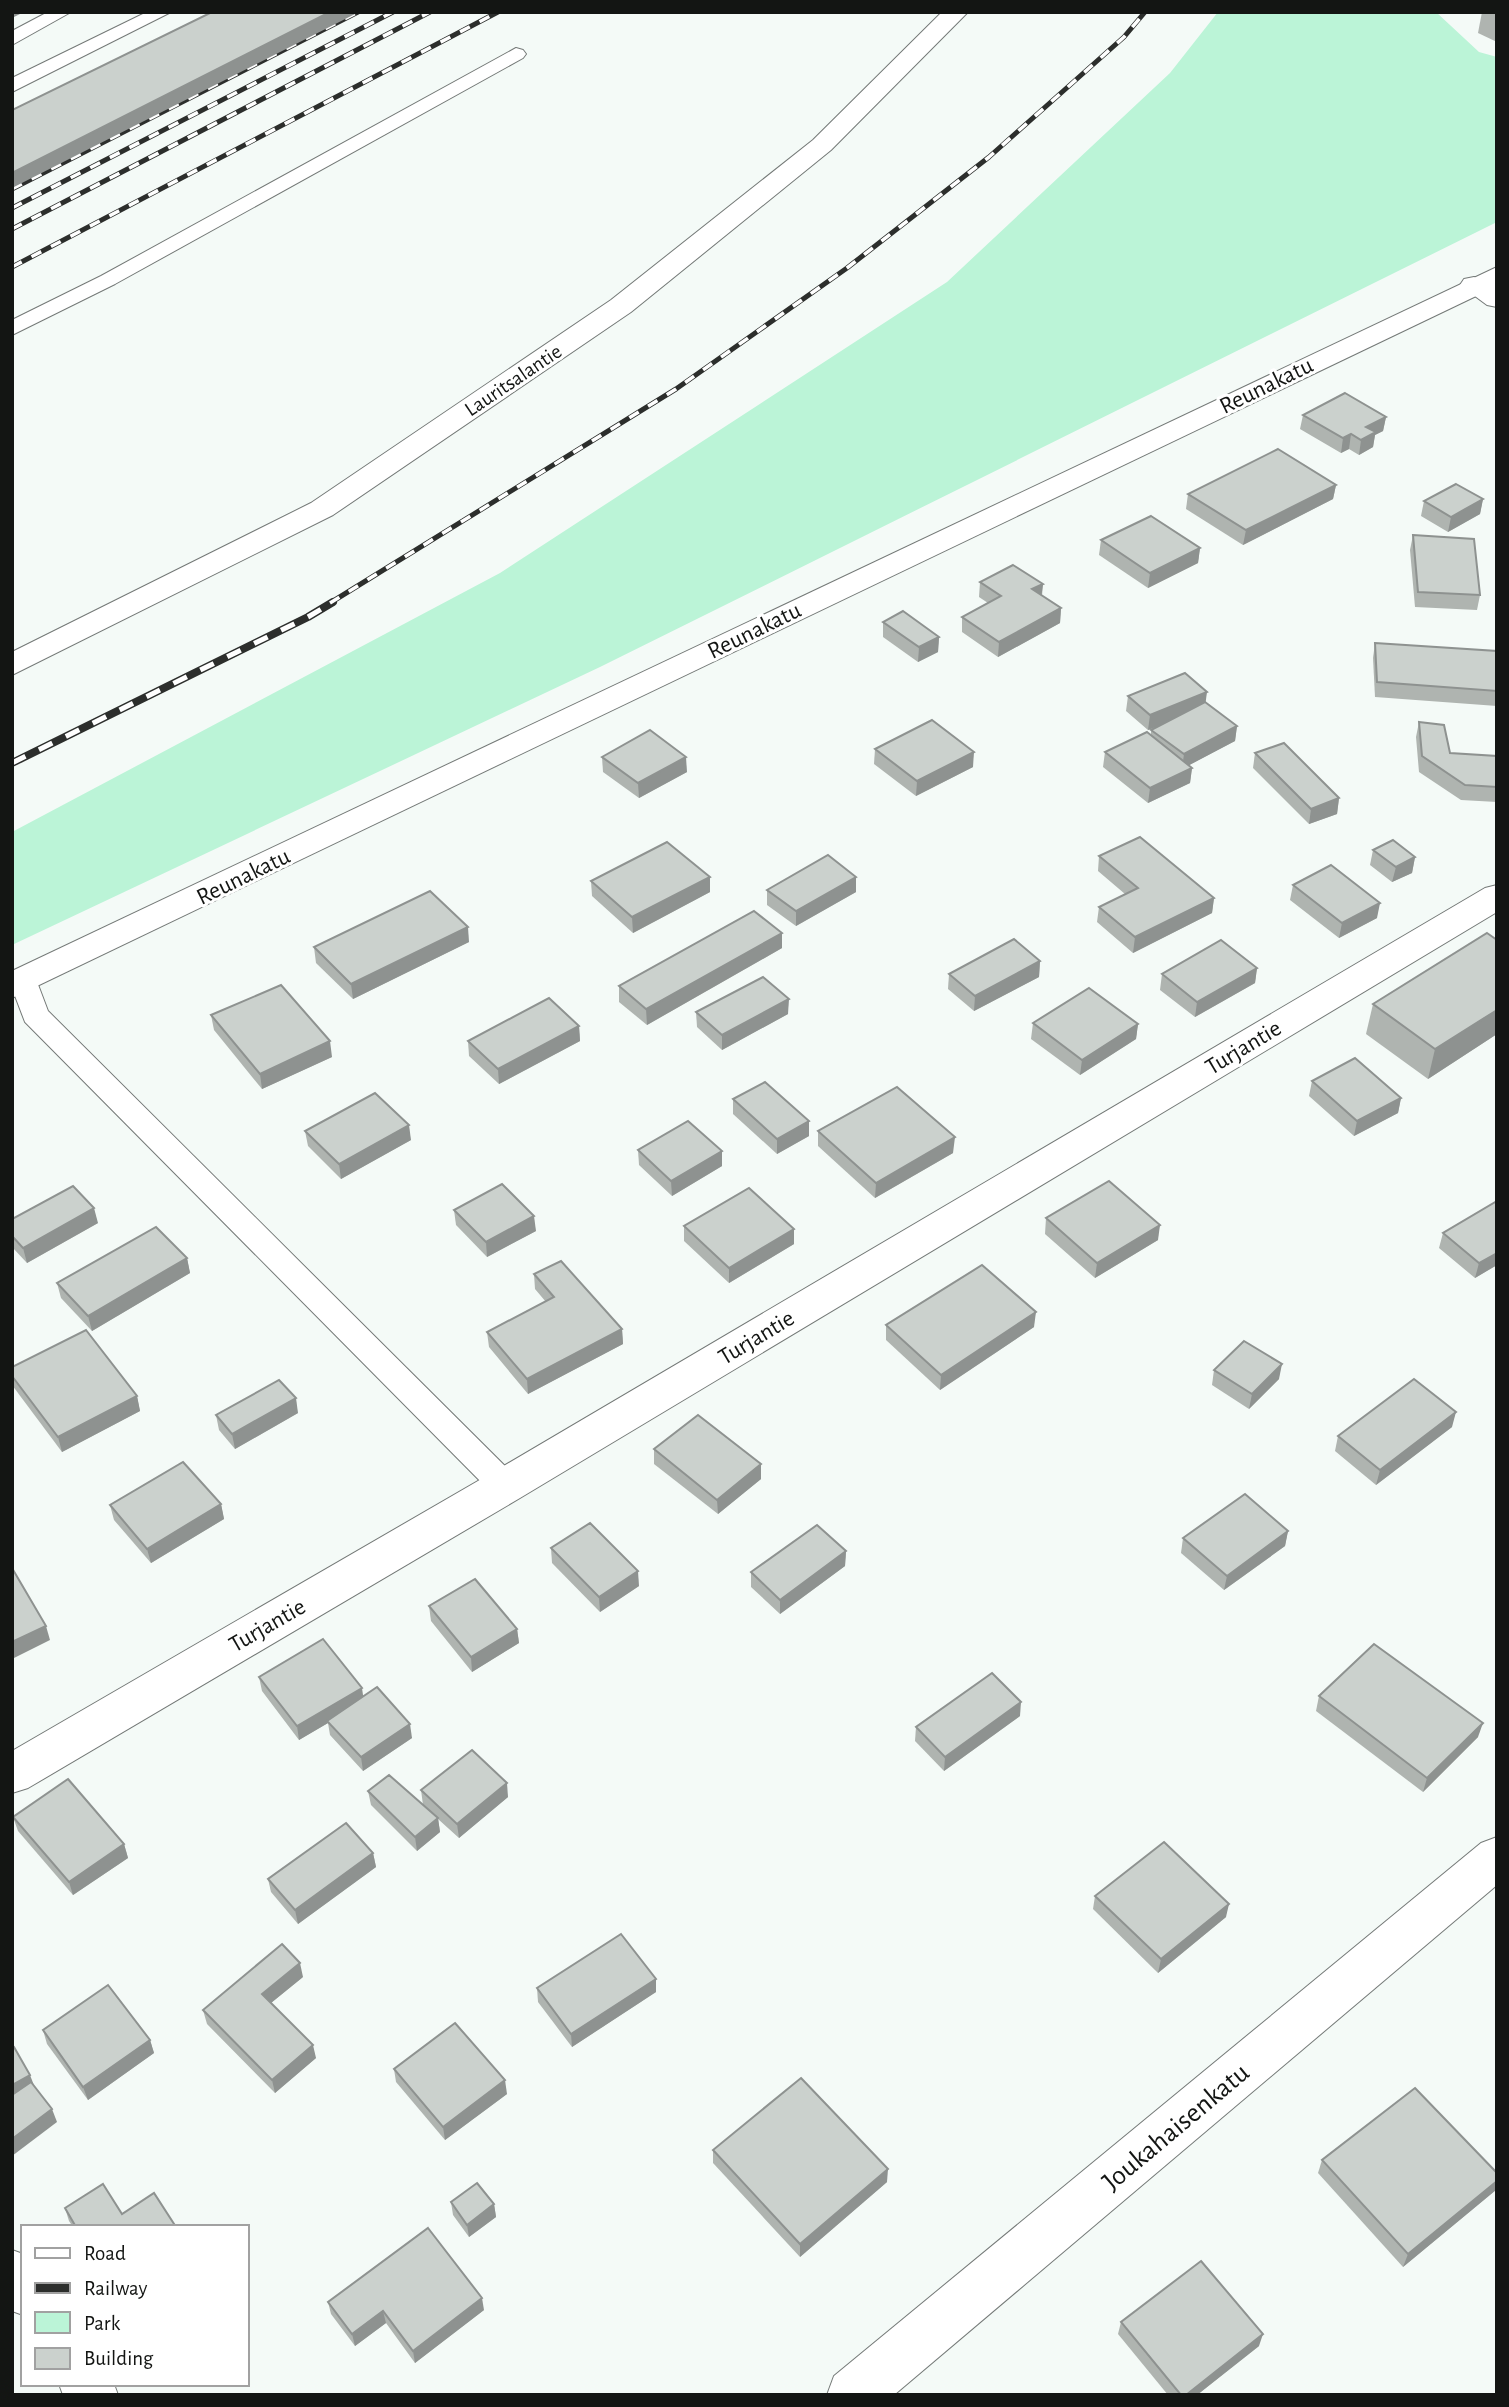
<svg xmlns="http://www.w3.org/2000/svg" width="1509" height="2407" font-family="'Alegreya Sans',sans-serif">
  <style>
    .green { fill: #bbf4d7 }
    .lines { fill: none; stroke-linecap: round; stroke-linejoin: round }
    .lane-casing { stroke: #747977; stroke-width: 2 }
    .street-casing { stroke: #747977; stroke-width: 2 }
    .secondary-casing { stroke: #747977; stroke-width: 2 }
    .primary-casing { stroke: #747977; stroke-width: 2 }
    .lane { fill: #fff; fill-rule: evenodd }
    .street { fill: #fff; fill-rule: evenodd }
    .secondary { fill: #fff; fill-rule: evenodd }
    .primary { fill: #fff; fill-rule: evenodd }
    .rail-far1-casing { stroke: #2c2e2c; stroke-width: 5 }
    .rail-casing { stroke: #2c2e2c; stroke-width: 8 }
    .rail-far1 { stroke: #fff; stroke-width: 3.5; stroke-dasharray: 11; stroke-linecap: butt }
    .rail { stroke: #fff; stroke-width: 5; stroke-dasharray: 15; stroke-linecap: butt }
    .wall { fill: #afb4b0 }
    .shaded-wall { fill: #8e9290 }
    .building { fill: #cbd1cd; stroke: #8e9290; stroke-width: 2 }
    .labels { text-anchor: middle; stroke-width: 6; stroke-linejoin: round; paint-order: stroke }
    .far-street-label { font-size: 21px; fill: #131513; stroke: #fff }
    .street-label { font-size: 24px; fill: #131513; stroke: #fff }
    .near-street-label { font-size: 28px; fill: #131513; stroke: #fff }
  </style>
  <rect width="100%" height="100%" fill="#f4faf7"/>
  <!-- green -->
  <polygon class="green" points="1218,12 1436,12 1479,52 1497,57 1497,222 600,667 12,945 12,832 500,573 947,282 1170,73"/>
  <g class="lines">
    <defs>
      <g id="lane">
        <polygon points="48,12 71,12 12,45 12,31"/>
        <polygon points="147,12 171,12 12,92 12,78"/>
        <polygon points="516,48 523,50 526,54 523,58 115,284 12,335 12,320 101,276"/>
        <polygon points="24,972 34,974 48,1011 516,1477 521,1486 516,1495 505,1499 494,1495 25,1022 12,988 14,974"/>
      </g>
      <g id="street">
        <polygon points="1474,277 1497,287 1497,307 1487,305 1460,285 1464,279"/>
        <polygon points="1497,885 1497,912 520,1498 28,1788 12,1793 12,1751 490,1474 1485,888"/>
        <polygon points="1497,1837 1497,1885 894,2395 827,2395 834,2376 1481,1843"/>
        <polygon points="12,2250 23,2254 23,2315 12,2311"/>
        <polygon points="59,2384 114,2384 118,2395 63,2395"/>
      </g>
      <polygon id="secondary" points="1497,267 1497,286 12,998 12,971"/>
      <polygon id="primary" points="942,12 968,12 831,150 631,312 333,515 12,675 12,652 311,503 611,300 813,140"/>
    </defs>
    <!-- lane casing -->
    <use href="#lane" class="lane-casing"/>
    <!-- street casing -->
    <use href="#street" class="street-casing"/>
    <!-- secondary casing -->
    <use href="#secondary" class="secondary-casing"/>
    <!-- primary casing -->
    <use href="#primary" class="primary-casing"/>
    <!-- lane -->
    <use href="#lane" class="lane"/>
    <!-- street -->
    <use href="#street" class="street"/>
    <!-- secondary -->
    <use href="#secondary" class="secondary"/>
    <!-- primary -->
    <use href="#primary" class="primary"/>
    <defs>
      <g id="rail-far1">
        <polyline points="12,189 358,12"/>
        <polyline points="12,208 393,12"/>
        <polyline points="12,229 430,12"/>
        <polyline points="12,267 498,12"/>
        <polyline points="330,603 676,389 847,268 989,157 1124,37 1145,12"/>
      </g>
      <polyline id="rail" points="12,763 308,617 333,602"/>
    </defs>
    <!-- rail-far1 casing -->
    <use href="#rail-far1" class="rail-far1-casing"/>
    <!-- rail casing -->
    <use href="#rail" class="rail-casing"/>
    <!-- rail-far1 -->
    <use href="#rail-far1" class="rail-far1"/>
    <!-- rail -->
    <use href="#rail" class="rail"/>
  </g>
  <!-- wall -->
  <g class="wall">
    <polygon points="1482,12 1497,12 1497,42 1478,33"/>
    <polygon points="1303,415 1386,417 1383,431 1375,435 1373,447 1359,455 1349,449 1341,453 1300,429"/>
    <polygon points="1336,485 1333,499 1243,545 1186,509 1188,494"/>
    <polygon points="1483,499 1480,514 1448,532 1421,516 1424,501"/>
    <polygon points="1413,535 1480,595 1477,610 1415,607 1410,550"/>
    <polygon points="1101,540 1200,548 1198,563 1148,588 1099,555"/>
    <polygon points="980,582 1043,584 1042,596 1061,608 1060,623 998,657 962,632 962,617 988,603 979,597"/>
    <polygon points="883,622 939,637 938,652 918,662 883,637"/>
    <polygon points="1375,643 1497,651 1497,706 1375,697 1373,658"/>
    <polygon points="1128,696 1206,703 1237,726 1235,741 1189,765 1192,768 1190,783 1148,803 1103,767 1105,752 1151,735 1151,730 1158,727 1148,730 1126,711"/>
    <polygon points="1419,722 1450,753 1497,756 1497,802 1461,800 1419,772 1416,737"/>
    <polygon points="875,749 973,767 916,796 874,764"/>
    <polygon points="1255,753 1339,798 1337,814 1309,824 1253,768"/>
    <polygon points="602,757 687,772 639,798 603,772"/>
    <polygon points="1373,850 1415,857 1412,873 1392,882 1370,865"/>
    <polygon points="1099,856 1214,898 1212,913 1133,953 1097,922 1099,907 1125,894 1098,871"/>
    <polygon points="591,881 710,892 633,933 592,896"/>
    <polygon points="1293,885 1377,918 1339,938 1290,900"/>
    <polygon points="767,890 856,892 796,926 767,905"/>
    <polygon points="782,933 782,948 647,1025 619,1002 619,986"/>
    <polygon points="1497,940 1497,1034 1428,1079 1366,1034 1373,1004"/>
    <polygon points="469,942 353,999 316,963 314,947"/>
    <polygon points="1040,961 1039,977 974,1011 948,989 949,974"/>
    <polygon points="1257,968 1255,983 1195,1017 1160,990 1162,974"/>
    <polygon points="696,1012 788,1014 722,1050 697,1027"/>
    <polygon points="211,1015 332,1057 262,1089 214,1030"/>
    <polygon points="1033,1023 1138,1024 1136,1039 1080,1075 1031,1039"/>
    <polygon points="579,1026 580,1041 499,1084 469,1056 468,1041"/>
    <polygon points="1312,1081 1401,1098 1398,1113 1354,1136 1309,1096"/>
    <polygon points="733,1099 809,1121 809,1136 777,1154 733,1114"/>
    <polygon points="305,1131 411,1140 341,1179 308,1146"/>
    <polygon points="818,1131 953,1153 875,1198 818,1146"/>
    <polygon points="638,1150 722,1151 722,1166 672,1196 639,1165"/>
    <polygon points="1497,1201 1497,1265 1475,1278 1439,1248 1443,1233"/>
    <polygon points="454,1210 536,1231 487,1257 456,1225"/>
    <polygon points="1046,1218 1158,1240 1095,1278 1045,1234"/>
    <polygon points="12,1219 98,1223 27,1263 12,1247"/>
    <polygon points="684,1226 794,1244 729,1283 684,1241"/>
    <polygon points="187,1258 190,1273 92,1331 61,1298 57,1283"/>
    <polygon points="534,1274 622,1329 623,1344 528,1394 489,1347 487,1332 546,1302 535,1289"/>
    <polygon points="886,1325 1034,1327 940,1390 886,1340"/>
    <polygon points="12,1367 137,1396 140,1411 62,1452 12,1385"/>
    <polygon points="1214,1370 1279,1379 1249,1409 1212,1385"/>
    <polygon points="298,1413 235,1449 219,1430 216,1415"/>
    <polygon points="1452,1427 1376,1485 1335,1451 1338,1436"/>
    <polygon points="654,1449 761,1479 718,1514 654,1464"/>
    <polygon points="221,1504 224,1519 151,1563 114,1520 110,1505"/>
    <polygon points="1288,1531 1285,1546 1224,1590 1181,1553 1183,1538"/>
    <polygon points="551,1548 639,1586 600,1612 552,1563"/>
    <polygon points="846,1551 845,1566 780,1614 751,1587 751,1572"/>
    <polygon points="429,1606 517,1629 519,1643 472,1672 431,1621"/>
    <polygon points="259,1677 363,1696 412,1738 363,1771 330,1735 328,1723 299,1740 262,1691"/>
    <polygon points="1319,1696 1478,1737 1423,1792 1316,1711"/>
    <polygon points="1020,1716 944,1771 915,1741 916,1727"/>
    <polygon points="421,1790 508,1797 459,1838 438,1819 440,1832 417,1851 371,1805 368,1791 423,1805"/>
    <polygon points="13,1817 124,1844 128,1858 73,1895 18,1831"/>
    <polygon points="373,1853 376,1867 298,1924 271,1892 268,1879"/>
    <polygon points="1095,1896 1226,1917 1158,1973 1093,1909"/>
    <polygon points="303,1977 271,2003 316,2058 275,2093 207,2024 203,2010"/>
    <polygon points="656,1979 656,1992 572,2047 538,2002 537,1988"/>
    <polygon points="43,2030 150,2040 154,2053 88,2100 47,2044"/>
    <polygon points="394,2069 507,2094 445,2140 396,2082"/>
    <polygon points="713,2150 887,2182 800,2257 713,2163"/>
    <polygon points="1322,2160 1497,2173 1497,2189 1403,2267 1318,2173"/>
    <polygon points="451,2202 494,2204 496,2217 469,2237 453,2215"/>
    <polygon points="65,2208 176,2227 73,2227 69,2221"/>
    <polygon points="328,2302 484,2310 415,2363 386,2323 355,2346 331,2314"/>
    <polygon points="1121,2322 1259,2346 1197,2395 1168,2395 1118,2334"/>
  </g>
  <!-- shaded-wall -->
  <g class="shaded-wall">
    <polygon points="12,12 24,12 12,18"/>
    <polygon points="330,12 357,13 12,188 12,173"/>
    <polygon points="1386,417 1383,431 1375,435 1373,447 1359,455 1361,440 1366,427"/>
    <polygon points="1351,434 1349,449 1341,453 1343,438"/>
    <polygon points="1336,485 1333,499 1243,545 1246,530"/>
    <polygon points="1483,499 1480,514 1448,532 1451,517"/>
    <polygon points="1200,548 1198,563 1148,588 1150,573"/>
    <polygon points="1043,584 1041,599 1032,589"/>
    <polygon points="1061,608 1060,623 998,657 999,642"/>
    <polygon points="939,637 938,652 918,662 919,647"/>
    <polygon points="1207,692 1205,707 1148,730 1150,715"/>
    <polygon points="1237,726 1235,741 1182,769 1184,754"/>
    <polygon points="974,752 973,767 916,796 917,781"/>
    <polygon points="686,757 687,772 639,798 638,783"/>
    <polygon points="1192,768 1190,783 1148,803 1150,788"/>
    <polygon points="1339,798 1337,814 1309,824 1311,809"/>
    <polygon points="1415,857 1412,873 1392,882 1396,867"/>
    <polygon points="710,877 710,892 633,933 632,917"/>
    <polygon points="856,877 856,892 796,926 796,911"/>
    <polygon points="1214,898 1212,913 1133,953 1135,937"/>
    <polygon points="1380,903 1377,918 1339,938 1342,923"/>
    <polygon points="468,927 469,942 353,999 351,984"/>
    <polygon points="782,933 782,948 647,1025 646,1009"/>
    <polygon points="1040,961 1039,977 974,1011 975,996"/>
    <polygon points="1257,968 1255,983 1195,1017 1197,1002"/>
    <polygon points="789,999 788,1014 722,1050 722,1035"/>
    <polygon points="1497,1010 1497,1034 1428,1079 1435,1049"/>
    <polygon points="1138,1024 1136,1039 1080,1075 1082,1060"/>
    <polygon points="579,1026 580,1041 499,1084 498,1069"/>
    <polygon points="330,1041 332,1057 262,1089 260,1074"/>
    <polygon points="1401,1098 1398,1113 1354,1136 1357,1121"/>
    <polygon points="809,1121 809,1136 777,1154 777,1139"/>
    <polygon points="409,1125 411,1140 341,1179 339,1164"/>
    <polygon points="955,1137 953,1153 875,1198 876,1183"/>
    <polygon points="722,1151 722,1166 672,1196 671,1181"/>
    <polygon points="94,1208 98,1223 27,1263 23,1248"/>
    <polygon points="534,1216 536,1231 487,1257 486,1242"/>
    <polygon points="1160,1225 1158,1240 1095,1278 1097,1263"/>
    <polygon points="794,1229 794,1244 729,1283 729,1268"/>
    <polygon points="1497,1253 1497,1265 1475,1278 1479,1263"/>
    <polygon points="187,1258 190,1273 92,1331 88,1316"/>
    <polygon points="1036,1312 1034,1327 940,1390 941,1375"/>
    <polygon points="622,1329 623,1344 528,1394 527,1379"/>
    <polygon points="1282,1364 1279,1379 1249,1409 1252,1394"/>
    <polygon points="137,1396 140,1411 62,1452 58,1437"/>
    <polygon points="296,1398 298,1413 235,1449 232,1434"/>
    <polygon points="1456,1412 1452,1427 1376,1485 1380,1470"/>
    <polygon points="761,1464 761,1479 718,1514 717,1500"/>
    <polygon points="221,1504 224,1519 151,1563 147,1549"/>
    <polygon points="1288,1531 1285,1546 1224,1590 1227,1576"/>
    <polygon points="846,1551 845,1566 780,1614 780,1600"/>
    <polygon points="638,1571 639,1586 600,1612 599,1597"/>
    <polygon points="46,1626 50,1640 12,1659 12,1642"/>
    <polygon points="517,1629 519,1643 472,1672 471,1657"/>
    <polygon points="362,1688 364,1702 327,1721 328,1723 299,1740 297,1726"/>
    <polygon points="1021,1702 1020,1716 944,1771 945,1757"/>
    <polygon points="1483,1723 1478,1737 1423,1792 1427,1778"/>
    <polygon points="410,1724 412,1738 363,1771 361,1757"/>
    <polygon points="507,1783 508,1797 459,1838 457,1824"/>
    <polygon points="438,1818 440,1832 417,1851 415,1837"/>
    <polygon points="124,1844 128,1858 73,1895 69,1882"/>
    <polygon points="373,1853 376,1867 298,1924 295,1910"/>
    <polygon points="1229,1904 1226,1917 1158,1973 1161,1959"/>
    <polygon points="300,1963 303,1977 266,2007 262,1994"/>
    <polygon points="656,1979 656,1992 572,2047 571,2034"/>
    <polygon points="150,2040 154,2053 88,2100 83,2087"/>
    <polygon points="313,2045 316,2058 275,2093 272,2080"/>
    <polygon points="30,2075 35,2088 12,2101 12,2085"/>
    <polygon points="505,2080 507,2094 445,2140 443,2127"/>
    <polygon points="52,2109 57,2122 12,2156 12,2139"/>
    <polygon points="888,2169 887,2182 800,2257 800,2244"/>
    <polygon points="1497,2181 1496,2190 1403,2267 1408,2254"/>
    <polygon points="494,2204 496,2217 469,2237 467,2225"/>
    <polygon points="482,2298 484,2310 415,2363 413,2351"/>
    <polygon points="383,2311 386,2323 355,2346 352,2334"/>
    <polygon points="1263,2334 1259,2346 1197,2395 1186,2395"/>
  </g>
  <!-- building -->
  <g class="building">
    <polygon points="212,12 330,12 12,173 12,110"/>
    <polygon points="1345,393 1386,417 1366,427 1376,432 1361,440 1351,434 1343,438 1303,415"/>
    <polygon points="1278,449 1336,485 1246,530 1188,494"/>
    <polygon points="1456,484 1483,499 1451,517 1424,501"/>
    <polygon points="1151,516 1200,548 1150,573 1101,540"/>
    <polygon points="1413,535 1474,539 1480,595 1418,592"/>
    <polygon points="1013,565 1043,584 1032,589 1061,608 999,642 962,617 1001,596 980,582"/>
    <polygon points="903,611 939,637 919,647 883,622"/>
    <polygon points="1375,643 1497,651 1497,691 1377,682"/>
    <polygon points="1185,673 1207,692 1150,715 1128,696"/>
    <polygon points="1205,702 1237,726 1184,754 1151,730"/>
    <polygon points="932,720 974,752 917,781 875,749"/>
    <polygon points="1419,722 1444,725 1450,753 1497,756 1497,787 1465,785 1422,756"/>
    <polygon points="650,730 686,757 638,783 602,757"/>
    <polygon points="1147,732 1192,768 1150,788 1105,752"/>
    <polygon points="1284,743 1339,798 1311,809 1255,753"/>
    <polygon points="1140,837 1214,898 1135,937 1099,907 1138,888 1099,856"/>
    <polygon points="1393,840 1415,857 1396,867 1373,850"/>
    <polygon points="667,842 710,877 632,917 591,881"/>
    <polygon points="828,855 856,877 796,911 767,890"/>
    <polygon points="1331,865 1380,903 1342,923 1293,885"/>
    <polygon points="430,891 468,927 351,984 314,947"/>
    <polygon points="754,911 782,933 646,1009 619,986"/>
    <polygon points="1487,933 1497,940 1497,1010 1435,1049 1373,1004"/>
    <polygon points="1014,939 1040,961 975,996 949,974"/>
    <polygon points="1221,940 1257,968 1197,1002 1162,974"/>
    <polygon points="763,977 789,999 722,1035 696,1012"/>
    <polygon points="281,985 330,1041 260,1074 211,1015"/>
    <polygon points="1089,988 1138,1024 1082,1060 1033,1023"/>
    <polygon points="549,998 579,1026 498,1069 468,1041"/>
    <polygon points="1355,1058 1401,1098 1357,1121 1312,1081"/>
    <polygon points="765,1082 809,1121 777,1139 733,1099"/>
    <polygon points="897,1087 955,1137 876,1183 818,1131"/>
    <polygon points="375,1093 409,1125 339,1164 305,1131"/>
    <polygon points="688,1121 722,1151 671,1181 638,1150"/>
    <polygon points="1109,1181 1160,1225 1097,1263 1046,1218"/>
    <polygon points="502,1184 534,1216 486,1242 454,1210"/>
    <polygon points="73,1186 94,1208 23,1248 12,1236 12,1219"/>
    <polygon points="749,1188 794,1229 729,1268 684,1226"/>
    <polygon points="1497,1201 1497,1253 1479,1263 1443,1233"/>
    <polygon points="156,1227 187,1258 88,1316 57,1283"/>
    <polygon points="561,1261 622,1329 527,1379 487,1332 554,1297 534,1274"/>
    <polygon points="982,1265 1036,1312 941,1375 886,1325"/>
    <polygon points="86,1330 137,1396 58,1437 12,1376 12,1367"/>
    <polygon points="1244,1341 1282,1364 1252,1394 1214,1370"/>
    <polygon points="1414,1379 1456,1412 1380,1470 1338,1436"/>
    <polygon points="279,1380 296,1398 232,1434 216,1415"/>
    <polygon points="698,1415 761,1464 717,1500 654,1449"/>
    <polygon points="183,1462 221,1504 147,1549 110,1505"/>
    <polygon points="1245,1494 1288,1531 1227,1576 1183,1538"/>
    <polygon points="590,1523 638,1571 599,1597 551,1548"/>
    <polygon points="817,1525 846,1551 780,1600 751,1572"/>
    <polygon points="12,1568 46,1626 12,1642"/>
    <polygon points="475,1579 517,1629 471,1657 429,1606"/>
    <polygon points="323,1639 362,1688 297,1726 259,1677"/>
    <polygon points="1374,1644 1483,1723 1427,1778 1319,1696"/>
    <polygon points="992,1673 1021,1702 945,1757 916,1727"/>
    <polygon points="377,1687 410,1724 361,1757 327,1721"/>
    <polygon points="472,1750 507,1783 457,1824 421,1790"/>
    <polygon points="389,1775 438,1818 415,1837 368,1791"/>
    <polygon points="68,1779 124,1844 69,1882 13,1817"/>
    <polygon points="346,1823 373,1853 295,1910 268,1879"/>
    <polygon points="1164,1842 1229,1904 1161,1959 1095,1896"/>
    <polygon points="621,1934 656,1979 571,2034 537,1988"/>
    <polygon points="282,1944 300,1963 262,1994 313,2045 272,2080 203,2010"/>
    <polygon points="108,1985 150,2040 83,2087 43,2030"/>
    <polygon points="455,2023 505,2080 443,2127 394,2069"/>
    <polygon points="14,2047 30,2075 12,2085 12,2048"/>
    <polygon points="801,2078 888,2169 800,2244 713,2150"/>
    <polygon points="31,2082 52,2109 12,2139 12,2095"/>
    <polygon points="1415,2088 1497,2173 1497,2181 1408,2254 1322,2160"/>
    <polygon points="477,2183 494,2204 467,2225 451,2202"/>
    <polygon points="103,2184 122,2214 154,2193 176,2227 76,2227 65,2208"/>
    <polygon points="428,2228 482,2298 413,2351 383,2311 352,2334 328,2302"/>
    <polygon points="1201,2261 1263,2334 1186,2395 1181,2395 1121,2322"/>
  </g>
  <g class="labels">
    <!-- far-street labels -->
    <g class="far-street-label">
      <text transform="translate(513 380) rotate(-34)" y="7">Lauritsalantie</text>
    </g>
    <!-- street labels -->
    <g class="street-label">
      <text transform="translate(1266 385) rotate(-26)" y="8">Reunakatu</text>
      <text transform="translate(754 630) rotate(-26)" y="8">Reunakatu</text>
      <text transform="translate(243 876) rotate(-26)" y="8">Reunakatu</text>
      <text transform="translate(1243 1047) rotate(-31)" y="8">Turjantie</text>
      <text transform="translate(756 1337) rotate(-31)" y="8">Turjantie</text>
      <text transform="translate(267 1625) rotate(-30)" y="8">Turjantie</text>
    </g>
    <!-- near-street labels -->
    <g class="near-street-label">
      <text transform="translate(1175 2126) rotate(-40)" y="10">Joukahaisenkatu</text>
    </g>
  </g>
  <!-- border -->
  <rect width="1509" height="2407" fill="none" stroke="#131513" stroke-width="28"/>
  <!-- legend -->
  <rect x="21" y="2225" width="228" height="161" fill="#ffffff" stroke="#a1a1a1" stroke-width="2"/>
  <rect x="35" y="2248" width="35" height="10" fill="#ffffff" stroke="#a1a1a1" stroke-width="2"/>
  <text x="84" y="2260" font-size="21" fill="#131513">Road</text>
  <rect x="35" y="2283" width="35" height="10" fill="#2c2e2c" stroke="#a1a1a1" stroke-width="2"/>
  <text x="84" y="2295" font-size="21" fill="#131513">Railway</text>
  <rect x="35" y="2312" width="35" height="21" fill="#bbf4d7" stroke="#a1a1a1" stroke-width="2"/>
  <text x="84" y="2330" font-size="21" fill="#131513">Park</text>
  <rect x="35" y="2348" width="35" height="21" fill="#cbd1cd" stroke="#a1a1a1" stroke-width="2"/>
  <text x="84" y="2365" font-size="21" fill="#131513">Building</text>
</svg>
